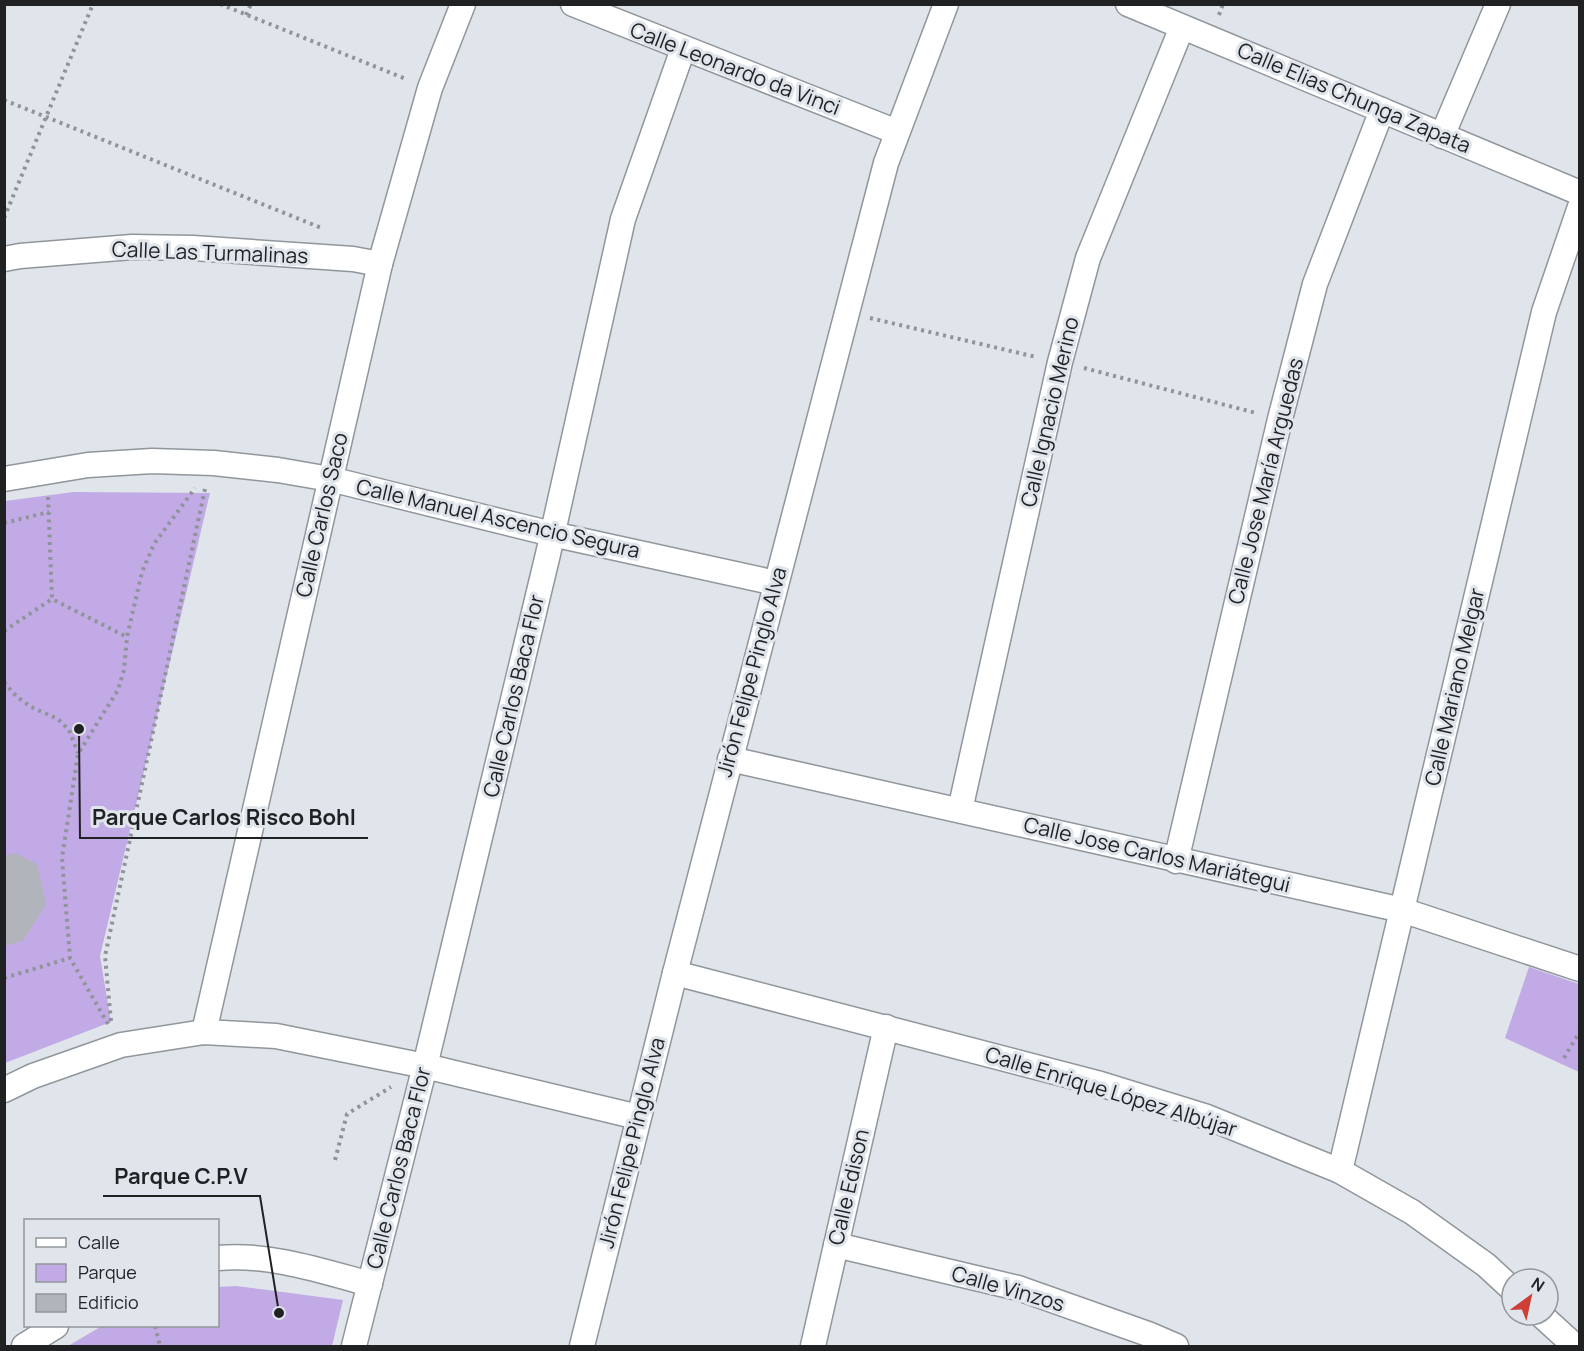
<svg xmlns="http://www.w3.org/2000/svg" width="1584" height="1351" font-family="Manrope,sans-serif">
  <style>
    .green { fill: #c1aae5 }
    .building { fill: #b2b4bb }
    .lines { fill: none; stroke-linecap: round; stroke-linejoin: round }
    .street-casing { stroke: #90969b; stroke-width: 27 }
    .path { stroke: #8f9498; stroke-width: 4; stroke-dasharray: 3 4.5; stroke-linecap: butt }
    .street { stroke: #fff; stroke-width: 24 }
    .labels { text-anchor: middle; stroke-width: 6; stroke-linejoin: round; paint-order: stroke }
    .street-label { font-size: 21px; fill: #1f2123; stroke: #dfe5eb }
    .leader { fill: none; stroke: #1f2123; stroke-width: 2 }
    .callout-dot { fill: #1f2123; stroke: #dfe5eb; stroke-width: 2 }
    .callout-label { font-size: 22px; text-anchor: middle; font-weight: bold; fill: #1f2123; stroke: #dfe5eb; stroke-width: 6; stroke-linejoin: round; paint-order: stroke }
  </style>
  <rect width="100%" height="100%" fill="#dfe5eb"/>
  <!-- green -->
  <g class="green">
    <polygon points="74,492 210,493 100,956 111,1022 5,1063 5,501"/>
    <polygon points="1529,967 1579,984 1579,1072 1505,1038"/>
    <polygon points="236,1286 343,1300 332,1346 68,1346 102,1326 218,1326 218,1287"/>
  </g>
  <!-- building -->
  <polygon class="building" points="15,853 37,864 46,904 23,941 4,946 4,856"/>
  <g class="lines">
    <defs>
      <g id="street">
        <polyline points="573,4 897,132"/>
        <polyline points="1128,4 1580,193"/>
        <polyline points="1442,136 1498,4"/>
        <polyline points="4,259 20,256 132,247 193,248 353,259 380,264"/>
        <polyline points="4,479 88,465 152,461 214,463 278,470 330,479 552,534 776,583"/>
        <polyline points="730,759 1402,910 1580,969"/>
        <polyline points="960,810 1060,362 1088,258 1182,27"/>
        <polyline points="1176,861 1280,419 1315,284 1382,110"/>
        <polyline points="675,973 1097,1083 1207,1117 1340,1171 1412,1212 1486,1265 1512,1289"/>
        <polyline points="204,1032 380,264 430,88 463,4"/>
        <polyline points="4,1090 33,1076 121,1045 204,1032 276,1036 425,1066 638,1117"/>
        <polyline points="1340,1171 1544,312 1580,207"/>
        <polyline points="836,1245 1018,1288 1148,1334 1176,1346"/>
        <path d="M218,1258C268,1253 322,1271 370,1284"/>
        <polyline points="1541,1315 1575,1346"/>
        <polyline points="24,1346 56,1326"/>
        <polyline points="354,1346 425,1066 548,554 623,219 683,49"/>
        <polyline points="582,1346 675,973 886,163 946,4"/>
        <polyline points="813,1346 886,1027"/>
      </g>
    </defs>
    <!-- street casing -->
    <use href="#street" class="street-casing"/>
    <!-- path -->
    <g class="path">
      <polyline points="220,4 406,79"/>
      <polyline points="246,15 251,4"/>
      <polyline points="1219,15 1223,4"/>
      <polyline points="4,100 324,229"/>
      <polyline points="4,218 93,4"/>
      <polyline points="870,318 1036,357"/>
      <polyline points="1084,368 1256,413"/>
      <polyline points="48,497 52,599 127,637"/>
      <polyline points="4,523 49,512"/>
      <polyline points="4,631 52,599"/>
      <polyline points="4,682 16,696 31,707 58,719 69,730 78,753"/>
      <polyline points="4,978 70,958"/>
      <polyline points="111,1021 105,956 205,489"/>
      <polyline points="108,1024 70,958 62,858 78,754 118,690 124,670 127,637 142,572 154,544 195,488"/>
      <polyline points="1564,1058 1580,1031"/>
      <polyline points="335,1160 347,1114 391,1087"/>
      <polyline points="155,1326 160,1346"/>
    </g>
    <!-- street -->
    <use href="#street" class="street"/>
  </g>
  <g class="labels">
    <!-- street labels -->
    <g class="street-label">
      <text transform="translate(735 69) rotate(21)" y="7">Calle Leonardo da Vinci</text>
      <text transform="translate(1354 98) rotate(23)" y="7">Calle Elias Chunga Zapata</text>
      <text transform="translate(210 253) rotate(2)" y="7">Calle Las Turmalinas</text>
      <text transform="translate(1050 412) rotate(-77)" y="7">Calle Ignacio Merino</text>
      <text transform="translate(1266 481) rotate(-76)" y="7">Calle Jose María Arguedas</text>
      <text transform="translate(322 515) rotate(-77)" y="7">Calle Carlos Saco</text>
      <text transform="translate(498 519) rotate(13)" y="7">Calle Manuel Ascencio Segura</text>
      <text transform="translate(752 672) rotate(-75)" y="7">Jirón Felipe Pinglo Alva</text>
      <text transform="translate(1455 687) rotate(-77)" y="7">Calle Mariano Melgar</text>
      <text transform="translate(514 696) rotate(-77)" y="7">Calle Carlos Baca Flor</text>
      <text transform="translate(1157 855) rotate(13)" y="7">Calle Jose Carlos Mariátegui</text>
      <text transform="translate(1111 1092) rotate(17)" y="7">Calle Enrique López Albújar</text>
      <text transform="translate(632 1143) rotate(-76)" y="7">Jirón Felipe Pinglo Alva</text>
      <text transform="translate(399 1168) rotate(-76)" y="7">Calle Carlos Baca Flor</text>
      <text transform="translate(849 1187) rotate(-77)" y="7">Calle Edison</text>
      <text transform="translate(1008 1289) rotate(16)" y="7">Calle Vinzos</text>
    </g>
  </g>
  <!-- callouts -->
  <path class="leader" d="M79 729L80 838H368M279 1313L260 1196H103"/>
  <g class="callout-dot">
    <circle cx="79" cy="729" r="6"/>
    <circle cx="279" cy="1313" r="6"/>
  </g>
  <g class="callout-label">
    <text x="224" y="825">Parque Carlos Risco Bohl</text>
    <text x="181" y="1184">Parque C.P.V</text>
  </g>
  <!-- border -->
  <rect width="1584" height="1351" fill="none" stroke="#1f2123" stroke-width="12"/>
  <!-- legend -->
  <rect x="24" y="1219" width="195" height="108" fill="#dfe5eb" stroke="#92979b" stroke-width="1.5"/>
  <rect x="36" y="1238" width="30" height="9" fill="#ffffff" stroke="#92979b" stroke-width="1.5"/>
  <text x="78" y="1249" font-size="18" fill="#1f2123">Calle</text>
  <rect x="36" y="1264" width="30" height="18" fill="#c1aae5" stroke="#92979b" stroke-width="1.5"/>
  <text x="78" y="1279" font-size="18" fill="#1f2123">Parque</text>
  <rect x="36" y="1294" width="30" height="18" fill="#b2b4bb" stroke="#92979b" stroke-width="1.5"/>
  <text x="78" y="1309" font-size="18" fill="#1f2123">Edificio</text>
  <!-- north arrow -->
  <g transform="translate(1530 1297) rotate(33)"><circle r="28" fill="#dfe5eb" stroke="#92979b" stroke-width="1.5"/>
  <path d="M0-4.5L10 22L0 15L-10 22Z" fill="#ce3f39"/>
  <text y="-9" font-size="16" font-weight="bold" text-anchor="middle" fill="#1f2123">N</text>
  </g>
</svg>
